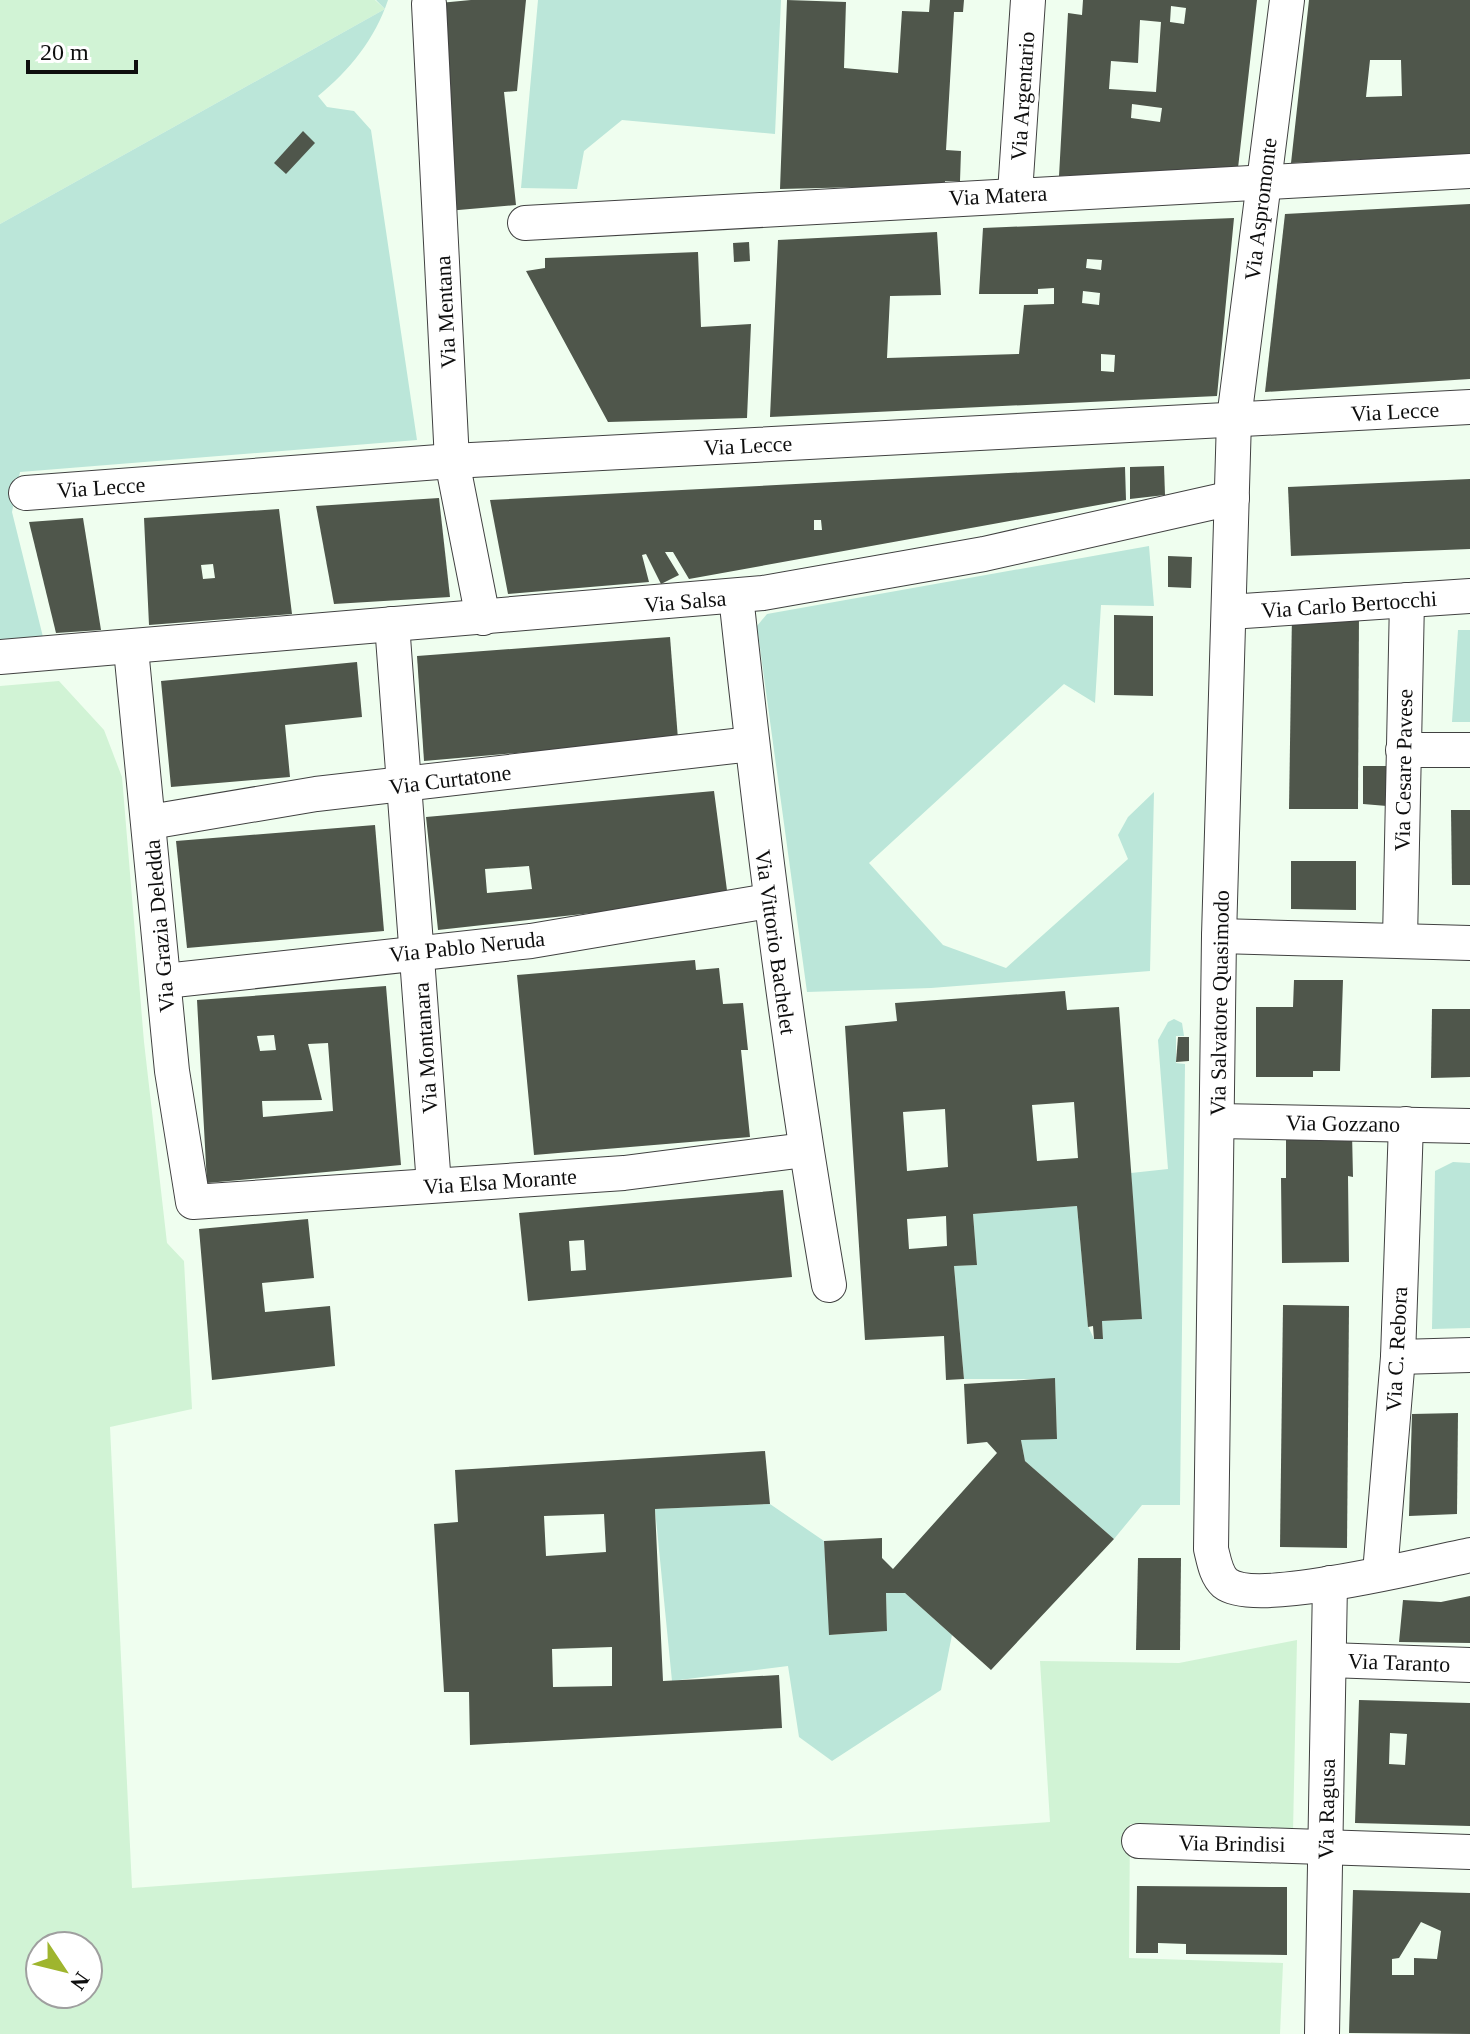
<svg xmlns="http://www.w3.org/2000/svg" width="1470" height="2034" font-family="Georgia,serif">
  <style>
    .farmland { fill: #d1f3d5; fill-rule: evenodd }
    .green { fill: #bbe6d9 }
    .building { fill: #4f564b; fill-rule: evenodd }
    .lines { fill: none; stroke-linecap: round; stroke-linejoin: round }
    .minor-casing { stroke: #414141; stroke-width: 36 }
    .minor { stroke: #fff; stroke-width: 34 }
    .labels { text-anchor: middle; stroke-width: 8; stroke-linejoin: round; paint-order: stroke }
    .street-label { font-size: 22px; fill: #0e0e0e; stroke: #fff }
  </style>
  <rect width="100%" height="100%" fill="#effeef"/>
  <!-- farmland -->
  <g class="farmland">
    <polygon points="0,0 375,0 385,9 0,224"/>
    <path d="M59,681L104,730L122,777L144,1042L167,1243L184,1261L192,1409L110,1427L132,1888L1050,1822L1040,1661L1179,1663L1297,1640L1293,1832L1130,1824L1129,1958L1283,1963L1280,2034H0V686ZM40,1946H88V1994H40Z"/>
  </g>
  <!-- green -->
  <g class="green">
    <path d="M376,0H388C375,39 349,71 318,96L327,107L354,111L371,130L417,440L20,472L12,512L43,637L0,642V224L385,9Z"/>
    <polygon points="538,0 781,0 775,134 622,120 584,151 577,189 521,188"/>
    <polygon points="1149,546 1154,606 1101,605 1095,703 1064,684 869,863 943,945 1006,968 1128,859 1118,835 1128,817 1154,792 1150,971 931,988 807,992 757,626 767,614"/>
    <polygon points="1458,630 1470,630 1470,722 1452,722"/>
    <polygon points="1174,1019 1182,1023 1184,1036 1176,1036 1176,1063 1185,1064 1180,1505 1142,1505 1114,1539 1025,1461 1021,1440 1057,1438 1055,1379 964,1379 954,1266 977,1265 973,1214 1077,1206 1088,1326 1094,1339 1103,1338 1102,1321 1141,1319 1131,1173 1168,1169 1158,1040 1168,1022"/>
    <polygon points="1453,1162 1470,1163 1470,1328 1432,1329 1435,1171"/>
    <polygon points="770,1504 824,1541 830,1635 887,1631 886,1593 905,1593 952,1635 941,1690 832,1761 799,1737 788,1666 672,1681 655,1509"/>
  </g>
  <!-- building -->
  <g class="building">
    <polygon points="471,0 526,0 517,91 504,92 516,205 447,211 429,4"/>
    <polygon points="787,0 846,2 844,68 898,73 902,11 929,12 930,0 964,0 963,12 954,12 946,150 961,151 960,181 945,181 945,185 780,189"/>
    <path d="M1083,0H1257L1238,168L1059,176L1068,13L1082,15ZM1171,6L1186,8L1184,24L1170,22ZM1140,20L1161,22L1156,92L1109,89L1111,61L1138,63ZM1132,104L1162,108L1160,122L1131,118Z"/>
    <path d="M1309,0H1470V154L1291,163ZM1370,60H1401L1402,96L1366,97Z"/>
    <polygon points="303,131 315,143 286,174 274,163"/>
    <polygon points="1470,204 1470,379 1265,392 1285,214"/>
    <path d="M1234,218L1217,396L770,417L778,240L937,232L941,295L890,296L887,358L1019,354L1024,305L1054,304V288L1038,289V294H979L983,228ZM1087,259L1102,260L1101,270L1086,268ZM1083,291L1100,293L1099,305L1082,303ZM1101,354L1115,355L1114,372L1101,371Z"/>
    <polygon points="749,242 750,261 734,262 733,243"/>
    <polygon points="698,252 701,327 751,324 747,418 608,422 526,271 545,268 545,258"/>
    <polygon points="1164,466 1165,495 1130,499 1130,467"/>
    <path d="M1125,467L1126,500L689,579L673,552H665L679,575L661,584L646,554L642,555L649,582L508,594L490,500ZM814,520H821L822,530H814Z"/>
    <polygon points="1470,479 1470,549 1291,556 1288,487"/>
    <polygon points="439,498 450,597 334,604 316,506"/>
    <path d="M279,509L292,614L149,625L144,518ZM213,564L215,578L203,579L201,565Z"/>
    <polygon points="83,518 101,630 56,633 29,522"/>
    <polygon points="1168,556 1192,557 1191,588 1168,587"/>
    <polygon points="1359,611 1358,809 1289,809 1292,613"/>
    <polygon points="1114,615 1153,616 1153,696 1114,695"/>
    <polygon points="670,637 678,739 424,761 417,656"/>
    <polygon points="357,662 362,717 285,725 290,777 171,787 161,681"/>
    <polygon points="1363,766 1388,766 1387,806 1363,804"/>
    <path d="M714,791L728,898L438,930L426,817ZM529,866L532,889L487,893L485,869Z"/>
    <polygon points="1451,810 1470,810 1470,885 1452,885"/>
    <polygon points="375,825 384,931 187,948 176,841"/>
    <polygon points="1291,861 1356,861 1356,910 1291,909"/>
    <polygon points="695,960 696,970 719,968 723,1004 743,1003 748,1050 741,1050 750,1137 534,1155 517,975"/>
    <polygon points="1294,980 1343,980 1340,1071 1313,1071 1313,1077 1256,1077 1256,1007 1293,1007"/>
    <path d="M386,986L401,1165L207,1183L197,1000ZM274,1035L276,1050L260,1051L257,1036ZM328,1043L333,1111L263,1117L262,1101L322,1100L308,1044Z"/>
    <path d="M1065,991L1067,1010L1119,1007L1142,1319L1102,1321L1103,1339H1094L1093,1326L1088,1327L1077,1206L973,1214L977,1265L954,1266L964,1379L946,1380L944,1336L865,1340L845,1026L897,1021L895,1003ZM1074,1102L1078,1158L1037,1161L1032,1105ZM945,1109L948,1167L907,1171L903,1112ZM946,1216L947,1246L909,1249L907,1219Z"/>
    <polygon points="1432,1009 1470,1009 1470,1077 1431,1078"/>
    <polygon points="1178,1037 1189,1037 1189,1061 1176,1062"/>
    <polygon points="1352,1133 1353,1177 1348,1176 1349,1262 1282,1263 1281,1178 1286,1178 1286,1134"/>
    <path d="M783,1190L792,1277L528,1301L519,1213ZM584,1240L586,1270L571,1271L569,1241Z"/>
    <polygon points="308,1219 314,1278 262,1283 265,1312 330,1306 335,1366 212,1380 199,1229"/>
    <polygon points="1283,1305 1349,1306 1347,1548 1280,1547"/>
    <polygon points="1055,1378 1057,1439 1021,1440 1025,1461 1114,1539 991,1670 905,1593 886,1593 887,1631 829,1635 824,1541 882,1538 882,1558 893,1569 997,1453 987,1442 967,1444 964,1384"/>
    <polygon points="1458,1413 1457,1514 1409,1516 1412,1414"/>
    <path d="M765,1451L770,1504L655,1509L663,1681L779,1675L782,1728L470,1745L469,1692H444L434,1524L458,1522L455,1470ZM604,1514L606,1552L546,1556L544,1516ZM612,1647V1686L553,1687L552,1649Z"/>
    <polygon points="1138,1558 1181,1558 1180,1650 1136,1650"/>
    <polygon points="1470,1596 1470,1643 1399,1642 1403,1600 1441,1602"/>
    <path d="M1359,1700L1470,1703V1826L1355,1823ZM1390,1733L1407,1734L1405,1765L1389,1764Z"/>
    <polygon points="1137,1886 1287,1887 1287,1955 1186,1954 1186,1944 1158,1943 1158,1953 1136,1953"/>
    <path d="M1353,1890L1470,1893V2034L1349,2033ZM1421,1922L1441,1931L1437,1959L1414,1958V1975H1392V1959L1399,1958Z"/>
  </g>
  <g class="lines">
    <defs>
      <g id="minor">
        <path d="M1287,0L1234,419L1219,936L1211,1549C1214,1561 1216,1575 1225,1583C1255,1607 1428,1564 1470,1555"/>
        <polyline points="429,4 452,461 483,618"/>
        <polyline points="1015,193 1028,0"/>
        <polyline points="525,223 1470,171"/>
        <polyline points="26,493 452,461 1470,407"/>
        <path d="M736,596C761,827 789,1056 829,1285"/>
        <polyline points="1229,612 1470,596"/>
        <polyline points="392,624 434,1185"/>
        <polyline points="131,649 172,1071 193,1202 624,1173 805,1150"/>
        <polyline points="0,657 763,593 984,554 1232,498"/>
        <polyline points="1403,750 1470,750"/>
        <polyline points="150,822 316,794 752,744"/>
        <polyline points="1219,936 1470,943"/>
        <polyline points="1400,940 1407,600"/>
        <polyline points="165,981 531,941 769,901"/>
        <polyline points="1217,1121 1470,1126"/>
        <polyline points="1398,1357 1470,1355"/>
        <polyline points="1380,1573 1398,1357 1406,1124"/>
        <polyline points="1329,1660 1470,1665"/>
        <polyline points="1139,1841 1470,1852"/>
        <polyline points="1322,2034 1330,1583"/>
      </g>
    </defs>
    <!-- minor casing -->
    <use href="#minor" class="minor-casing"/>
    <!-- minor -->
    <use href="#minor" class="minor"/>
  </g>
  <g class="labels">
    <!-- street labels -->
    <g class="street-label">
      <text transform="translate(1022 96) rotate(-86)" y="8">Via Argentario</text>
      <text transform="translate(998 195) rotate(-3)" y="8">Via Matera</text>
      <text transform="translate(1260 209) rotate(-83)" y="8">Via Aspromonte</text>
      <text transform="translate(445 312) rotate(-93)" y="8">Via Mentana</text>
      <text transform="translate(1395 411) rotate(-3)" y="8">Via Lecce</text>
      <text transform="translate(748 445) rotate(-3)" y="8">Via Lecce</text>
      <text transform="translate(101 487) rotate(-4)" y="8">Via Lecce</text>
      <text transform="translate(685 601) rotate(-5)" y="8">Via Salsa</text>
      <text transform="translate(1349 604) rotate(-4)" y="8">Via Carlo Bertocchi</text>
      <text transform="translate(1403 770) rotate(-89)" y="8">Via Cesare Pavese</text>
      <text transform="translate(450 779) rotate(-7)" y="8">Via Curtatone</text>
      <text transform="translate(159 926) rotate(-95)" y="8">Via Grazia Deledda</text>
      <text transform="translate(776 942) rotate(82)" y="8">Via Vittorio Bachelet</text>
      <text transform="translate(467 946) rotate(-6)" y="8">Via Pablo Neruda</text>
      <text transform="translate(1219 1003) rotate(-89)" y="8">Via Salvatore Quasimodo</text>
      <text transform="translate(425 1048) rotate(-94)" y="8">Via Montanara</text>
      <text transform="translate(1343 1123) rotate(1)" y="8">Via Gozzano</text>
      <text transform="translate(500 1181) rotate(-4)" y="8">Via Elsa Morante</text>
      <text transform="translate(1396 1349) rotate(-87)" y="8">Via C. Rebora</text>
      <text transform="translate(1399 1662) rotate(2)" y="8">Via Taranto</text>
      <text transform="translate(1326 1809) rotate(-89)" y="8">Via Ragusa</text>
      <text transform="translate(1232 1843) rotate(1)" y="8">Via Brindisi</text>
    </g>
  </g>
  <!-- north arrow -->
  <g transform="translate(64 1970) rotate(125)"><circle r="38" fill="#ffffff" stroke="#9f9f9f" stroke-width="2"/>
  <path d="M0-6L14 30L0 20L-14 30Z" fill="#9fb52e"/>
  <text y="-12" font-size="22" font-weight="bold" text-anchor="middle" fill="#0e0e0e">N</text>
  </g>
  <!-- scale -->
  <path d="M28 60v12h108v-12" fill="none" stroke="#0e0e0e" stroke-width="4"/>
  <text x="40" y="60" font-size="24" fill="#0e0e0e" stroke="#ffffff" stroke-width="6" paint-order="stroke">20 m</text>
</svg>
